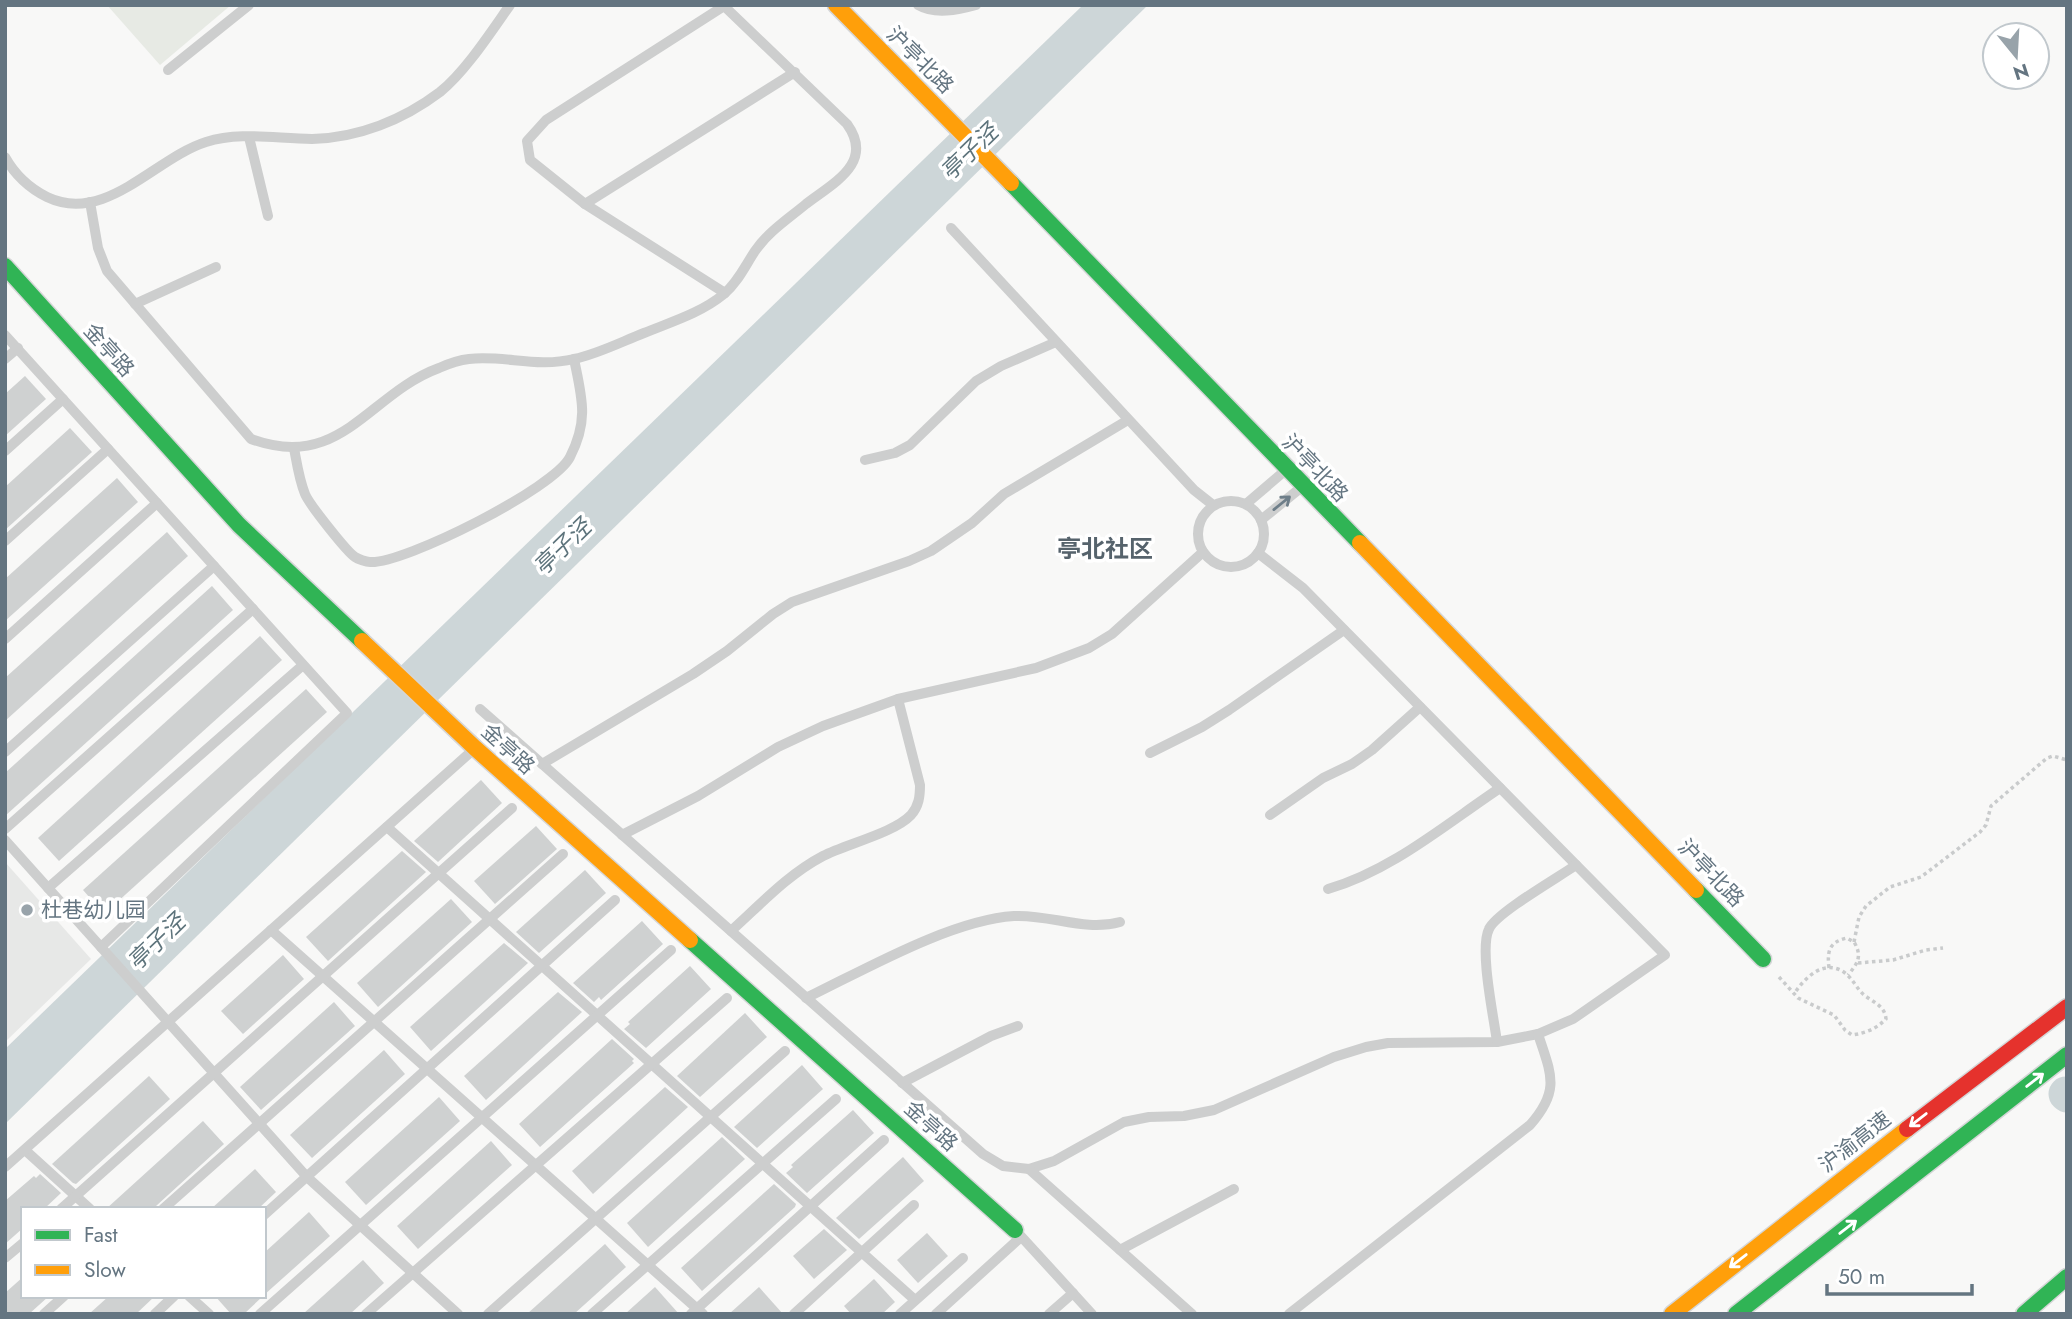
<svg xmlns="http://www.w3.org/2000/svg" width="2072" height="1319" font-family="Jost,'Noto Sans SC',sans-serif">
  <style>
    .built { fill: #e7e8e7 }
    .green { fill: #e7eae4 }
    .water { fill: #cdd6d8 }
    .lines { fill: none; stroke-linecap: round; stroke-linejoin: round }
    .river { stroke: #cdd6d8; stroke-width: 35 }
    .building { fill: #cfd1d1 }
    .fast-casing { stroke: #d5d6d7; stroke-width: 19 }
    .slow-casing { stroke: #d5d6d7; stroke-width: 19 }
    .jam-casing { stroke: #d5d6d7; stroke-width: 19 }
    .path { stroke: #c9cbcc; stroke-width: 3.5; stroke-dasharray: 3.5 3.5; stroke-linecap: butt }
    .lane { stroke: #cdcece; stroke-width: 10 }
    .fast { stroke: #30b455; stroke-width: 16 }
    .slow { stroke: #ff9f0a; stroke-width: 16 }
    .jam { stroke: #e5322d; stroke-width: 16 }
    .oneway { stroke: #6e7e89 }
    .oneway2 { stroke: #fff }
    .poi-dot { fill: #98a3aa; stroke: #fff; stroke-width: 2.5 }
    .labels { text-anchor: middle; stroke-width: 7; stroke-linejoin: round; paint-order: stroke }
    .street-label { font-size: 21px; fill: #647581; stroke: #fff }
    .poi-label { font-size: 21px; fill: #647581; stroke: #fff; text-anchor: start }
    .water-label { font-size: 23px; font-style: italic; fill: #5e747c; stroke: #fff }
    .quarter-label { font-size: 24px; font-weight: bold; fill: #56636c; stroke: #fff }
  </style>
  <rect width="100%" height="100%" fill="#f8f8f7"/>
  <!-- built -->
  <polygon class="built" points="5,862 91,959 5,1042"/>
  <!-- green -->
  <polygon class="green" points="107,5 231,5 160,65"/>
  <!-- water -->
  <polygon class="water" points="1083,5 1148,5 5,1124 5,1049"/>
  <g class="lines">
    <!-- river -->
    <polyline class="river" points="2066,1094 2067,1095"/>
  </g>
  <!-- building -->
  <g class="building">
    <polygon points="25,376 46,399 5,436 5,394"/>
    <polygon points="70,428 92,452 5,530 5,487"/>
    <polygon points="117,478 138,502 5,621 5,579"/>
    <polygon points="167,532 188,556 5,721 5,678"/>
    <polygon points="212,586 233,610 5,816 5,773"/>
    <polygon points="260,636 282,660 59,861 38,838"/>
    <polygon points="306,689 327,712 104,914 83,890"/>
    <polygon points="481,780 502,803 438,862 414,841"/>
    <polygon points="536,826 557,849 495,904 474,881"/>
    <polygon points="402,851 426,872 328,961 306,937"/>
    <polygon points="585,870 606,893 539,953 516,932"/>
    <polygon points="451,899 472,922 378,1007 357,983"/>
    <polygon points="642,921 663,944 601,1000 599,997 594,1002 573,983"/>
    <polygon points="504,943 528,963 431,1051 410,1027"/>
    <polygon points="283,955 304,979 243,1034 221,1011"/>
    <polygon points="690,966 711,989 646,1048 624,1029 630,1024 628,1022"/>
    <polygon points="558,992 582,1012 486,1100 464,1076"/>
    <polygon points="334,1002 355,1026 261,1110 240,1087"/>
    <polygon points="745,1013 767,1037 700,1097 677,1076"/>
    <polygon points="612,1039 634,1059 632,1061 634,1063 540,1147 519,1124"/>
    <polygon points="384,1050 405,1074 312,1158 290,1135"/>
    <polygon points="802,1065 823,1089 757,1148 734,1127"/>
    <polygon points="149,1076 170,1099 76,1184 73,1183 52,1164"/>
    <polygon points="665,1087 688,1107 593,1194 572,1171"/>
    <polygon points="439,1097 460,1121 366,1205 345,1182"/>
    <polygon points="853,1110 874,1133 807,1193 786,1173 793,1167 791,1165"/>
    <polygon points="203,1121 224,1144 156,1206 153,1209 106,1209"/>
    <polygon points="722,1137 745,1159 648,1247 627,1223"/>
    <polygon points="491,1141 512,1165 418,1249 397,1226"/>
    <polygon points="903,1157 924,1181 859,1239 836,1218"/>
    <polygon points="255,1169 276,1192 258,1209 211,1209"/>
    <polygon points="40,1174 61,1193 44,1209 23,1209 23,1228 5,1244 5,1201 34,1176 36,1178"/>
    <polygon points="774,1184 796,1204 795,1207 702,1291 681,1268"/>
    <polygon points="309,1212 330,1236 264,1295 264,1253"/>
    <polygon points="824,1229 847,1250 814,1279 793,1256"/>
    <polygon points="927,1233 948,1256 918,1283 897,1260"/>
    <polygon points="605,1244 626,1267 594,1296 574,1314 527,1314"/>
    <polygon points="363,1260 384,1283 350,1314 303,1314"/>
    <polygon points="23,1277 23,1296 49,1296 29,1314 5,1314 5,1293"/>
    <polygon points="874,1279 895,1302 882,1314 851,1314 844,1306"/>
    <polygon points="655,1287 679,1314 625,1314"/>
    <polygon points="759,1287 783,1314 729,1314"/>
    <polygon points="109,1296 155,1296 136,1314 89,1314"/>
    <polygon points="215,1296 263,1296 244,1314 231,1314"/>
  </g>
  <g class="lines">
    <defs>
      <g id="fast">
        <polyline points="1011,183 1360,543"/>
        <polyline points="5,266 239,525 362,641"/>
        <polyline points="1696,890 1763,959"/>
        <polyline points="690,940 1015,1230"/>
        <polyline points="1736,1314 2067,1055"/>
        <polyline points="2024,1314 2067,1277"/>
      </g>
      <g id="slow">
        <polyline points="836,5 1011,183"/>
        <polyline points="1360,543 1696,890"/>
        <polyline points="362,641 475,748 690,940"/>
        <polyline points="1672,1314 1907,1129"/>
      </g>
      <polyline id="jam" points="1907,1129 2067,1007"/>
    </defs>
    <!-- fast casing -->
    <use href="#fast" class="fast-casing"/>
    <!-- slow casing -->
    <use href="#slow" class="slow-casing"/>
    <!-- jam casing -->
    <use href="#jam" class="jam-casing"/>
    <!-- path -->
    <g class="path">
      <polyline points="1854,942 1859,917 1866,906 1890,887 1921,877 1980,832 1986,825 1991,806 2047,758 2053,756 2067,760"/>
      <polyline points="1858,963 1893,960 1926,950 1943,948"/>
      <path d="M1829,968C1827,951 1829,942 1847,938L1854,942C1863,957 1857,964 1848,975"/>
      <path d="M1779,977L1798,998L1834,1015L1845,1030L1852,1035C1866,1033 1876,1029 1886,1019C1885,1006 1873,1002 1864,995C1857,989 1853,979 1845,973C1825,958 1805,977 1794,994"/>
    </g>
    <!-- lane -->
    <g class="lane">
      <path d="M918,5C935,15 958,10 976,5"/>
      <polyline points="724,6 546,120 527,141 530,160 585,204 725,293"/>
      <polyline points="168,70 249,5"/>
      <polyline points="249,137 268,216"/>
      <path d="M5,157C15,175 29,188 47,197C105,225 155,158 206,142C240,131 277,139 312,139C358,138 403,120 440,92C465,72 491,32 510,5"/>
      <path d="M90,202L98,248L107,271L251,439C341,472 368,394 439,368C448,364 459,360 469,359C505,355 536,368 574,359C598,354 621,342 644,333C671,322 701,313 724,294C738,282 745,266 755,251C768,232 788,219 806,204C833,183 875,163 847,124L723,5"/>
      <polyline points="585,204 795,72"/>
      <polyline points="951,228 1194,490 1213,505"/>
      <polyline points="135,304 216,267"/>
      <polyline points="5,335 347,713 101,947"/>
      <polyline points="5,359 18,348"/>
      <path d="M294,448C297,464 299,479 305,494C309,504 347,552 355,557C358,559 366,562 370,562C404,564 555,488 570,457C589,420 582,398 574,359"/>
      <polyline points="5,451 63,399"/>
      <polyline points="865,460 895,453 910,445 976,381 1001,366 1056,342"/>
      <circle cx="1231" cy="534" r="33"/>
      <polyline points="1246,504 1287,469"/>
      <polyline points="1261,520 1303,486"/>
      <polyline points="5,541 108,449"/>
      <polyline points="5,639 157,503"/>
      <polyline points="480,709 983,1154 1003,1166 1029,1169 1054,1161 1124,1122 1149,1117 1184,1116 1214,1110 1334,1057 1366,1047 1388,1043 1497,1042 1538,1034 1573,1019 1665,955 1303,588 1258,553"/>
      <polyline points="5,752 214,566"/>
      <polyline points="1150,753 1202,727 1229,710 1344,630"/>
      <polyline points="542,764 693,674 727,651 773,614 792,602 909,561 931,551 972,523 1004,494 1128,420"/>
      <polyline points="1270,815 1323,778 1352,764 1372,750 1420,707"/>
      <polyline points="387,827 915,1300"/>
      <polyline points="5,829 253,609"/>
      <polyline points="622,835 698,796 778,747 823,726 898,699 1036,668 1089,648 1112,634 1203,552"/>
      <polyline points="5,840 307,1177 458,1314"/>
      <polyline points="48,888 303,665"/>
      <path d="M1328,889C1391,871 1446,824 1500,788"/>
      <polyline points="271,930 703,1314"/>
      <path d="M731,931C760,905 787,875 823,856C846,844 894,833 911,815C919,806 920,796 920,785L898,699"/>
      <path d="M806,998C864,970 951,920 1014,916C1051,914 1084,932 1120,922"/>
      <path d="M1497,1042C1494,1018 1479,949 1489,929C1496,913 1559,877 1576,865"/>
      <polyline points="902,1083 991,1036 1018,1026"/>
      <polyline points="25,1150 90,1209"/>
      <polyline points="5,1167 473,750"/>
      <polyline points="1029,1169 1192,1314"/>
      <polyline points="61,1209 512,808"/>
      <polyline points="163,1209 563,854"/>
      <polyline points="264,1215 615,900"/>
      <polyline points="1019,1234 1092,1314"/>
      <polyline points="1120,1250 1234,1189"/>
      <polyline points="5,1258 23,1243"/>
      <polyline points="189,1296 209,1314"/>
      <polyline points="44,1314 64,1296"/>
      <polyline points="155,1314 174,1296"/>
      <polyline points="260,1314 671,950"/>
      <polyline points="366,1314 727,998"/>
      <polyline points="488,1314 785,1051"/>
      <polyline points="592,1314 836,1099"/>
      <polyline points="691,1314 884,1140"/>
      <polyline points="794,1314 914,1205"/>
      <polyline points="900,1314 963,1258"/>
      <polyline points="936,1314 1021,1237"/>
      <polyline points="1049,1314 1073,1293"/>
      <path d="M1289,1314L1530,1125C1561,1090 1551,1074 1538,1034"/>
    </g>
    <!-- fast -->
    <use href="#fast" class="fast"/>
    <!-- slow -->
    <use href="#slow" class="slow"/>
    <!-- jam -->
    <use href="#jam" class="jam"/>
  </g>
  <!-- one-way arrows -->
  <defs><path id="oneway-shaft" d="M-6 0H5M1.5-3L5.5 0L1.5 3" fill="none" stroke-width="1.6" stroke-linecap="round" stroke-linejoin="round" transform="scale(1.75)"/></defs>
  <use class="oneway" href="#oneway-shaft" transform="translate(1282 503) rotate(-39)"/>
  <g class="oneway2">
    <use href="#oneway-shaft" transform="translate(2035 1080) rotate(-38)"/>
    <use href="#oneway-shaft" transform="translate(1918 1120) rotate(142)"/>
    <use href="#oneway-shaft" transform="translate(1848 1227) rotate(-38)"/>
    <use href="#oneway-shaft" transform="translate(1738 1261) rotate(142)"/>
  </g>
  <!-- markers -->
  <circle class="poi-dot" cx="27" cy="910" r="7"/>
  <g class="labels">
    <!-- street labels -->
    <g class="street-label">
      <text transform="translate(920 60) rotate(45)" y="7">沪亭北路</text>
      <text transform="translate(109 350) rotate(48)" y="7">金亭路</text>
      <text transform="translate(1315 468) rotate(46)" y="7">沪亭北路</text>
      <text transform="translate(508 749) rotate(42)" y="7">金亭路</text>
      <text transform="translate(1711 873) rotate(46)" y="7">沪亭北路</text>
      <text transform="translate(931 1126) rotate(42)" y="7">金亭路</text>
      <text transform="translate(1855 1142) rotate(-38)" y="7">沪渝高速</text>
    </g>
    <!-- poi labels -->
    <g class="poi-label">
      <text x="41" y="917">杜巷幼儿园</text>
    </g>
    <!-- water labels -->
    <g class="water-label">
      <text transform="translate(969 152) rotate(-44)" y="8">亭子泾</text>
      <text transform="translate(562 547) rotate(-44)" y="8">亭子泾</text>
      <text transform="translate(156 942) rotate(-44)" y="8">亭子泾</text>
    </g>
    <!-- quarter labels -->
    <g class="quarter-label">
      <text x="1105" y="557">亭北社区</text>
    </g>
  </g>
  <!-- border -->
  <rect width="2072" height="1319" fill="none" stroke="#647581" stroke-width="14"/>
  <!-- legend -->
  <rect x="21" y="1207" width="245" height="91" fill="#ffffff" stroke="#c1c8cd" stroke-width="2"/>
  <rect x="35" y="1230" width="35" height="10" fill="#30b455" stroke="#c1c8cd" stroke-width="2"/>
  <text x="84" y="1242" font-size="21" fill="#647581">Fast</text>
  <rect x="35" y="1265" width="35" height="10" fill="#ff9f0a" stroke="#c1c8cd" stroke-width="2"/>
  <text x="84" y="1277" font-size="21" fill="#647581">Slow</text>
  <!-- north arrow -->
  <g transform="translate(2016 56) rotate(162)"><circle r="33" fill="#ffffff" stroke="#c1c8cd" stroke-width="2"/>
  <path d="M0-5L12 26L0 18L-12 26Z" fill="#98a3aa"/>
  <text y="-10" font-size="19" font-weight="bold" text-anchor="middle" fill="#647581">N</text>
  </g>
  <!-- scale -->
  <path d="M1827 1284v10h145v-10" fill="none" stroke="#647581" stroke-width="3.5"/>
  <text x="1838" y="1284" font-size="21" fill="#647581" stroke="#ffffff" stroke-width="5" paint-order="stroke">50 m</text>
</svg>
